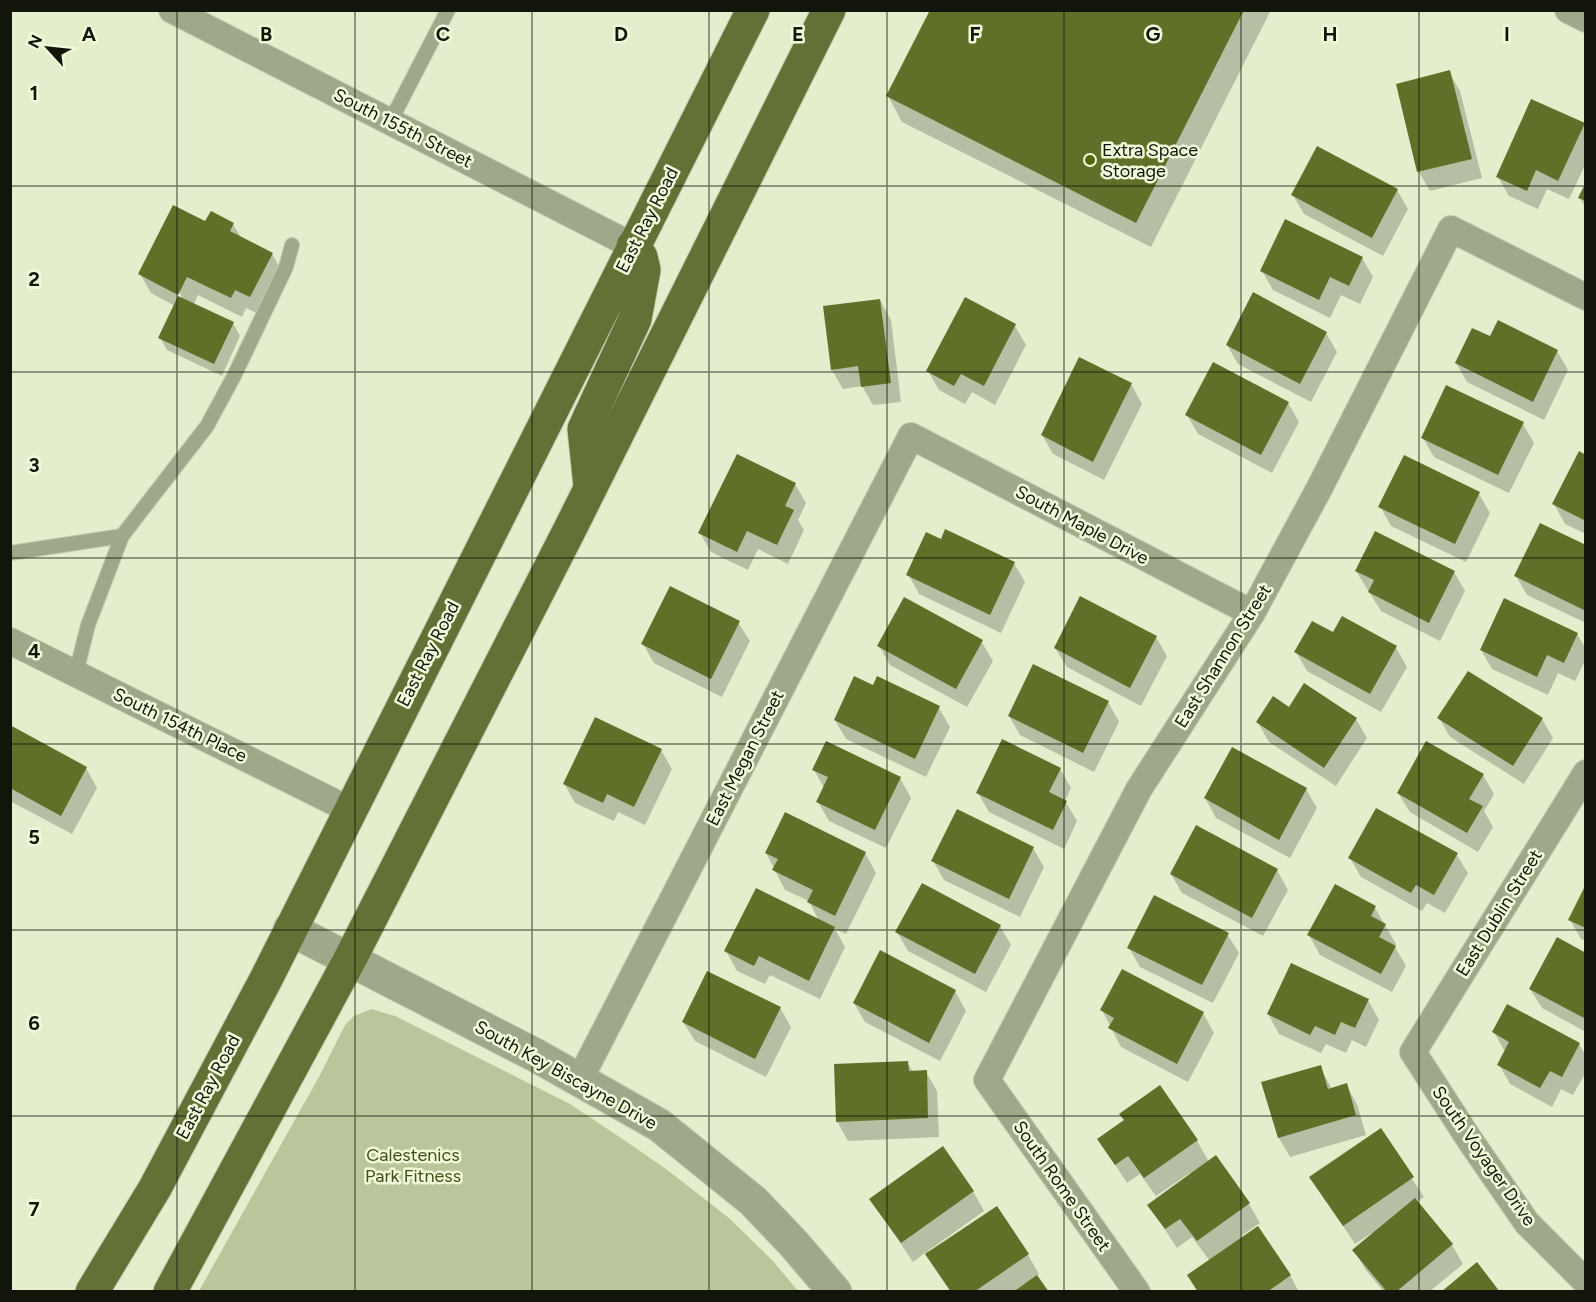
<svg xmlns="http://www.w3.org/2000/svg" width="1596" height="1302" font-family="Figtree,sans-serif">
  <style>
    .green { fill: #b9c59b }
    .shadow { fill: #0003; fill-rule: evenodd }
    .building { fill: #607029 }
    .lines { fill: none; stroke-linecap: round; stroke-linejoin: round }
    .service-casing { stroke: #c2cbae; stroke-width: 16 }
    .minor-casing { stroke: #c2cbae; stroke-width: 28 }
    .tertiary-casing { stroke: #c2cbae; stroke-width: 35 }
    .primary-casing { stroke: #c2cbae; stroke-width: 35 }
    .service { stroke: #9fa889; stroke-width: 14 }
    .minor { stroke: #9fa889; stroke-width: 26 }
    .tertiary { stroke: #9fa889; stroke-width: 33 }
    .primary { stroke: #637137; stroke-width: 33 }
    .grid { fill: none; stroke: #12150a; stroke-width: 1.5; stroke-opacity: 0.55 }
    .poi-dot { fill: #54650c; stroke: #f1fbda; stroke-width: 2 }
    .labels { text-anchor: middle; stroke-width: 5; stroke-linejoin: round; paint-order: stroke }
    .street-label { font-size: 18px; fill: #12150a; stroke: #f1fbda }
    .poi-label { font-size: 18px; fill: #12150a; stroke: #f1fbda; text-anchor: start }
    .park-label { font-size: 18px; fill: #434f1a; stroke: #f1fbda }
    .grid-label { font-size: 20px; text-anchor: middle; font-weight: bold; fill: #12150a; stroke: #f1fbda; stroke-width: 5; stroke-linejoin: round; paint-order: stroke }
  </style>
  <rect width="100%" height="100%" fill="#e4eecd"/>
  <!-- green -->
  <polygon class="green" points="371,1009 395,1016 570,1104 627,1142 666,1169 729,1218 773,1261 798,1291 199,1291 320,1075 345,1025 354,1016"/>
  <!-- shadow -->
  <g class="shadow">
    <polygon points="931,10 1271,10 1151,247 902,122 888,96"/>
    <polygon points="1449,72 1460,91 1482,178 1430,191 1419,172 1397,85"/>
    <polygon points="1583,125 1586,128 1586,163 1569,199 1547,189 1538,209 1509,196 1498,177"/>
    <polygon points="1586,185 1586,208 1579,197"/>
    <polygon points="1397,190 1408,209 1383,256 1304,214 1293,195"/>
    <path d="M206,223L233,224L242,239L272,254L283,273L261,315L246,308L242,317L198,295L194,304L233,323L240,336L222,376L167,350L160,338L175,306L151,293L140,274ZM176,287L182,297H178L173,289Z"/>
    <polygon points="1362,258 1373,277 1360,304 1341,295 1330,318 1273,290 1262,271"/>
    <polygon points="880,300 891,320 901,402 873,405 862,386 843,389 832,370"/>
    <polygon points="1015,326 1026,345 995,405 972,392 965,404 939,390 928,371"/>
    <polygon points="1326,333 1337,352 1311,402 1238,364 1227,345"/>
    <polygon points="1491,338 1557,351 1568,370 1544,420 1467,382 1456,363"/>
    <polygon points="1131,384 1142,404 1104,480 1053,454 1042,435"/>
    <polygon points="1288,403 1299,422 1272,473 1198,434 1187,415"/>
    <polygon points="1523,424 1534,443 1509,493 1434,457 1423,438"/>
    <polygon points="1586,456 1586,534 1565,524 1554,504"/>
    <polygon points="795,484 806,503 798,520 804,530 788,564 758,549 748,570 711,552 700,533"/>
    <polygon points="1479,494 1490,513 1466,562 1391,526 1380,506"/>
    <polygon points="941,541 1014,563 1025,582 1001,633 919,594 908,574"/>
    <polygon points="1586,547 1586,623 1527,595 1516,576"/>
    <polygon points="1356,571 1454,572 1465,591 1440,641 1381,611"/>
    <polygon points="738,622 750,641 722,697 654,663 643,644"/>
    <polygon points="1577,634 1586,649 1586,659 1575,681 1558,673 1548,695 1492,669 1481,650"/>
    <polygon points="1333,635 1396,648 1407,667 1381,712 1307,671 1296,652"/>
    <polygon points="1156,637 1167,656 1141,706 1067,667 1055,648"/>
    <polygon points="981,641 993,661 967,707 890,665 879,646"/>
    <polygon points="874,687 939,708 950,727 926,777 846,739 835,720"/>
    <polygon points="1108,702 1119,722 1094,772 1020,735 1009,716"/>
    <polygon points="1289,709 1356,719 1367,738 1336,786 1269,742 1258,723"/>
    <polygon points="1439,718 1542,719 1553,738 1524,784 1450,737"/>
    <polygon points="10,727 86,768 97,788 72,834 10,801"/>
    <polygon points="661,750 672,769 645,825 618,812 614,821 575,803 564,783"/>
    <polygon points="1060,769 1071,788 1065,801 1077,821 1064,849 989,812 978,793"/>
    <polygon points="814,770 900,778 911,798 886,848 829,821 818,802 824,788"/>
    <polygon points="1483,775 1494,794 1484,811 1493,827 1478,852 1410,812 1398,793"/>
    <polygon points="1306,789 1317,808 1290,858 1216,818 1205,798"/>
    <polygon points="1033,848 1044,867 1020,917 944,880 933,861"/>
    <polygon points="766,853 865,853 876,873 846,934 835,929 845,947 820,999 770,975 765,984 737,971 726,951 819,921 809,901 785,890"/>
    <polygon points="1456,854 1468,873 1445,913 1427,903 1422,911 1361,877 1350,858"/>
    <polygon points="1277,870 1288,890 1263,936 1182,893 1171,874"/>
    <polygon points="1335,886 1375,908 1396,944 1395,947 1406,966 1392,992 1320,955 1309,935"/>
    <polygon points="1586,887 1586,941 1581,939 1570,920"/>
    <polygon points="1000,926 1011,945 986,992 908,951 897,932"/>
    <polygon points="1227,934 1239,953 1213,1003 1140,967 1129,948"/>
    <polygon points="881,952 955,991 966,1011 940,1061 865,1022 854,1003"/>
    <polygon points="1586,954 1586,1032 1542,1008 1530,989"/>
    <polygon points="1368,1000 1379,1020 1366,1047 1352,1040 1346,1053 1326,1044 1321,1053 1279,1034 1268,1014"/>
    <polygon points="780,1008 791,1027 766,1077 695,1041 683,1022"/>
    <polygon points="1102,1010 1203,1013 1214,1033 1188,1082 1121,1047"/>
    <polygon points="1494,1032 1579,1044 1586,1056 1586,1072 1573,1095 1561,1089 1552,1107 1510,1084 1499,1065 1505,1052"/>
    <polygon points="907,1062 913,1072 926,1072 937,1091 939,1137 848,1141 837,1121"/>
    <polygon points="1320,1067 1332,1089 1346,1085 1357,1104 1366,1135 1290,1157 1279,1138 1263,1083"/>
    <polygon points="1159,1087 1197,1141 1209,1162 1215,1157 1249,1204 1260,1223 1241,1236 1290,1275 1299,1292 1198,1292 1210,1261 1192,1237 1177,1248 1149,1205 1191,1175 1190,1173 1156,1196 1140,1174 1127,1183 1099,1140 1125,1121"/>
    <polygon points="1380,1130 1424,1197 1416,1202 1452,1245 1463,1264 1429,1292 1384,1292 1365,1269 1354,1250 1373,1234 1372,1233 1355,1244 1311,1177"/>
    <polygon points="973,1191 984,1211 928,1251 930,1253 997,1208 1028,1255 1039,1274 1036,1276 1047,1292 951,1292 926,1252 913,1262 871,1199"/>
  </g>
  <!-- building -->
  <g class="building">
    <polygon points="930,10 1244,10 1136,223 886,96"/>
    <polygon points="1450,70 1472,159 1417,172 1396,84"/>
    <polygon points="1531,99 1585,123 1558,181 1536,170 1527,191 1496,177"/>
    <polygon points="1317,146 1398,189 1372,238 1291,195"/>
    <polygon points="1586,182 1586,201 1578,198"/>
    <polygon points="173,205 205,221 211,211 234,223 230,231 273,253 250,297 235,290 231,298 187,277 178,295 138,274"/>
    <polygon points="1285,219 1363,257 1349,286 1330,277 1319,300 1260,271"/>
    <polygon points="1253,292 1327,332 1300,384 1226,345"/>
    <polygon points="178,296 234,322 214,364 158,338"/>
    <polygon points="965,297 1016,324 984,386 961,374 954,386 926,371"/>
    <polygon points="880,299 891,383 861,387 858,366 831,370 823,306"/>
    <polygon points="1498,320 1558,350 1533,402 1455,363 1472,328 1490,336"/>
    <polygon points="1079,357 1132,383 1093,462 1041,435"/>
    <polygon points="1213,362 1289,402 1261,455 1185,415"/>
    <polygon points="1446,385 1524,422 1498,475 1421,438"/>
    <polygon points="1579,451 1586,455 1586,521 1552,504"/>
    <polygon points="737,454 796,483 785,506 794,510 777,545 747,531 737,552 698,533"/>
    <polygon points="1404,455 1480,492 1455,544 1378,507"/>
    <polygon points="1540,523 1586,545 1586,611 1514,576"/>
    <polygon points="945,529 1015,562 990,615 906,575 926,532 941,539"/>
    <polygon points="1375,531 1455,571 1429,623 1368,592 1374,580 1355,571"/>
    <polygon points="670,586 740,621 711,679 641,644"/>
    <polygon points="1080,596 1157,636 1130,688 1054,648"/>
    <polygon points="904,597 983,640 956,689 877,646"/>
    <polygon points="1504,598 1578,633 1564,663 1547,655 1537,677 1480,650"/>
    <polygon points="1342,616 1397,646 1370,694 1294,652 1312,621 1333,632"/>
    <polygon points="1033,664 1109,701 1083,753 1008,716"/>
    <polygon points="1468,671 1543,718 1513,766 1437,718"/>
    <polygon points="854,676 873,685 877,676 940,706 915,759 834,720"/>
    <polygon points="1304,683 1357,718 1324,768 1256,722 1273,696 1289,707"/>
    <polygon points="595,717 662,749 634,807 607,794 603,803 563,784"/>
    <polygon points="10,725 87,767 61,816 10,788"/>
    <polygon points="1002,739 1061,768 1049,792 1067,801 1053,830 976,793"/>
    <polygon points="826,741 901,777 875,830 816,802 828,777 812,770"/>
    <polygon points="1426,741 1484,774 1469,799 1483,806 1467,833 1397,793"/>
    <polygon points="1232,747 1307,788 1279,840 1204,798"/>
    <polygon points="1376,808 1458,853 1434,895 1416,885 1411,893 1348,858"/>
    <polygon points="957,809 1034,847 1009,899 931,861"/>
    <polygon points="785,812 866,852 835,916 807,902 813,890 772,870 778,859 765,853"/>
    <polygon points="1196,825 1278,869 1252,918 1170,874"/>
    <polygon points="922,883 1001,925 975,974 895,932"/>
    <polygon points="1335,884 1376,906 1371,916 1386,924 1379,937 1396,946 1381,974 1307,935"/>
    <polygon points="1586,884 1586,928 1568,920"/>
    <polygon points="756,888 835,927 809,981 759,956 754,966 724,951"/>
    <polygon points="1154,895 1229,933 1202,985 1127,948"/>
    <polygon points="1557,937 1586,953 1586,1019 1529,989"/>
    <polygon points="880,950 956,990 929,1043 853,1003"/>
    <polygon points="1291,963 1369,999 1355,1028 1341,1022 1335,1035 1315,1026 1310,1035 1267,1014"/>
    <polygon points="1122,969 1204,1012 1177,1064 1108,1028 1114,1018 1100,1010"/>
    <polygon points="707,971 781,1007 755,1059 682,1022"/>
    <polygon points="1507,1004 1580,1043 1562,1077 1550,1071 1540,1088 1497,1065 1509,1042 1492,1032"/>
    <polygon points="908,1061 909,1071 927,1070 928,1118 836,1122 834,1064"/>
    <polygon points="1321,1065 1328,1089 1347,1083 1356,1115 1278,1138 1261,1082"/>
    <polygon points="1160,1085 1198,1140 1144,1178 1128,1156 1115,1165 1097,1139 1124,1120 1119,1114"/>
    <polygon points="1381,1128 1414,1177 1343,1226 1309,1177"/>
    <polygon points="943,1146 974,1191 901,1243 869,1199"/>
    <polygon points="1216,1155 1250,1203 1197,1241 1180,1219 1165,1229 1147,1205"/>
    <polygon points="1415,1198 1453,1244 1396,1292 1387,1292 1352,1250"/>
    <polygon points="997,1206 1029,1254 974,1292 951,1292 925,1254"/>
    <polygon points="1258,1226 1291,1275 1267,1292 1198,1292 1187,1275"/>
    <polygon points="1477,1262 1500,1292 1441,1292"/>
    <polygon points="1037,1275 1049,1292 1013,1292"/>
  </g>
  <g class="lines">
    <defs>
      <g id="service">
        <polyline points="390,122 448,10"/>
        <polyline points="10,553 122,536"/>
        <polyline points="76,673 88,625 122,536 207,426 234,376 286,267 292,245"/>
      </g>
      <g id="minor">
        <polyline points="172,10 633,246"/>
        <polyline points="1568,10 1586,19"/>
        <polyline points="10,641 350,810"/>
        <polyline points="1586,773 1413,1052 1469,1139 1527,1223 1586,1282"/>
        <polyline points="580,1079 911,436 1252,613"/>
        <polyline points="1137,1292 987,1080 1139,789 1252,613 1320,487 1451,229 1586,297"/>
      </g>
      <polyline id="tertiary" points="290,929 537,1056 659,1125 753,1201 794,1244 835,1292"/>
      <g id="primary">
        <polyline points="590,486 584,429 635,319 644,270 641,257 633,246"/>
        <polyline points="92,1292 155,1188 265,981 753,10"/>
        <polyline points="170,1292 349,961 571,527 829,10"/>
      </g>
    </defs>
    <!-- service casing -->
    <use href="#service" class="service-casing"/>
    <!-- minor casing -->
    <use href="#minor" class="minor-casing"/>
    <!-- tertiary casing -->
    <use href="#tertiary" class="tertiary-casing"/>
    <!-- primary casing -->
    <use href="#primary" class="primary-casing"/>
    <!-- service -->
    <use href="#service" class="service"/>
    <!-- minor -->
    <use href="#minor" class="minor"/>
    <!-- tertiary -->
    <use href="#tertiary" class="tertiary"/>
    <!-- primary -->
    <use href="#primary" class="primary"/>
  </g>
  <!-- grid -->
  <path class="grid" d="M177,10V1292M355,10V1292M532,10V1292M709,10V1292M887,10V1292M1064,10V1292M1241,10V1292M1419,10V1292M10,186H1586M10,372H1586M10,558H1586M10,744H1586M10,930H1586M10,1116H1586"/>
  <!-- markers -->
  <circle class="poi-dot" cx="1090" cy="160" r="6"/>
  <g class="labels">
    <!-- street labels -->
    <g class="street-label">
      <text transform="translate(403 128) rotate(27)" y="6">South 155th Street</text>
      <text transform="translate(647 220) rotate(-63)" y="6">East Ray Road</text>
      <text transform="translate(1082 525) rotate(28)" y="6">South Maple Drive</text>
      <text transform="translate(428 654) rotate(-63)" y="6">East Ray Road</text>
      <text transform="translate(1223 656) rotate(-58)" y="6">East Shannon Street</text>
      <text transform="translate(180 725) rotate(26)" y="6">South 154th Place</text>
      <text transform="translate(745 758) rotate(-63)" y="6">East Megan Street</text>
      <text transform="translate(1499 913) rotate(-58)" y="6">East Dublin Street</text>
      <text transform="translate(566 1075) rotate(29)" y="6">South Key Biscayne Drive</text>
      <text transform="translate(208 1087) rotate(-62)" y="6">East Ray Road</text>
      <text transform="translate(1484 1156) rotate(55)" y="6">South Voyager Drive</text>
      <text transform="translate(1062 1186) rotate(55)" y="6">South Rome Street</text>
    </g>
    <!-- poi labels -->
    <g class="poi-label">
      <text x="1102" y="156">Extra Space<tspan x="1102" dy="21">Storage</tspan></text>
    </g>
    <!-- park labels -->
    <g class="park-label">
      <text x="413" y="1161">Calestenics<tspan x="413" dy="21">Park Fitness</tspan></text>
    </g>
  </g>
  <g class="grid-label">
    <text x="89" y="41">A</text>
    <text x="266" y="41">B</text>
    <text x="443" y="41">C</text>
    <text x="621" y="41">D</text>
    <text x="798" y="41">E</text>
    <text x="975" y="41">F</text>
    <text x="1153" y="41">G</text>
    <text x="1330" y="41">H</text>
    <text x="1507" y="41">I</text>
    <text x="34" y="100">1</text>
    <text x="34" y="286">2</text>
    <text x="34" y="472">3</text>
    <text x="34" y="658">4</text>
    <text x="34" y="844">5</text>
    <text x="34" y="1030">6</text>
    <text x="34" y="1216">7</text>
  </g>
  <!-- border -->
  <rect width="1596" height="1302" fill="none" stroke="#12150a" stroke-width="24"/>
  <!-- north arrow -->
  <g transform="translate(48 48) rotate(297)" stroke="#f1fbda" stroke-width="4.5" paint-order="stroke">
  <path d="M0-4.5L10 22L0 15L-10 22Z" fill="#12150a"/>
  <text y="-9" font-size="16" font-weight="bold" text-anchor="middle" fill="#12150a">N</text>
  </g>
</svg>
